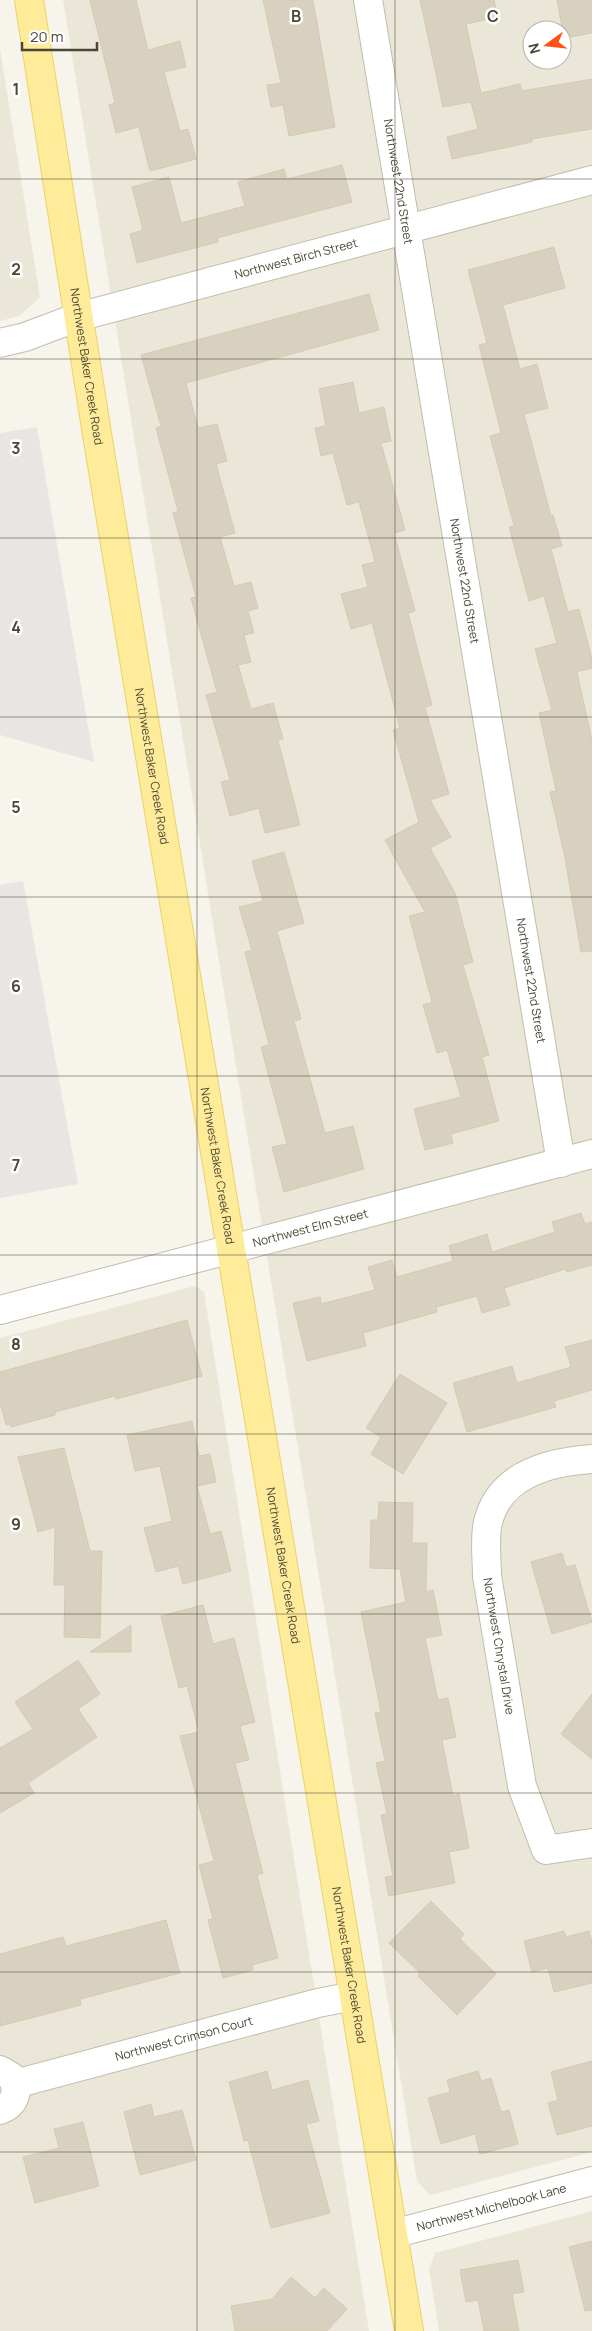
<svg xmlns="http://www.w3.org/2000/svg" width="592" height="2331" font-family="Manrope,sans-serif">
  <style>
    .residential { fill: #ebe7d8; fill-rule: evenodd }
    .parking { fill: #e8e6e2 }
    .building { fill: #d9d1bf; stroke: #d5cab1 }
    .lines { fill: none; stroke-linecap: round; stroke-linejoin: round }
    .minor-casing { stroke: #c3bdac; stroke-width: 30 }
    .major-casing { stroke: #eed261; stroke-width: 30 }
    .minor { stroke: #fff; stroke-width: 28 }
    .major { stroke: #ffec9b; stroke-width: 28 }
    .grid { fill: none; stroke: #4c4637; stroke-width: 1; stroke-opacity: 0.55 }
    .labels { text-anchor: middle; stroke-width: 5; stroke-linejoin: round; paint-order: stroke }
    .street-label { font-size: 12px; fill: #4c4637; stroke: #fff }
    .grid-label { font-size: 16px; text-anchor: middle; font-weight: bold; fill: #4c4637; stroke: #fff; stroke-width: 5; stroke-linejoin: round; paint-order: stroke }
  </style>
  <rect width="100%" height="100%" fill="#f6f4eb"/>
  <!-- residential -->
  <g class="residential">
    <path d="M63,0H592V2152L430,2195L417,2181ZM532,30H562V60H532Z"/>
    <polygon points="0,49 40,297 19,316 0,321"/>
    <polygon points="195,1286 204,1292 369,2331 0,2331 0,1338"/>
    <polygon points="592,2211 592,2331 439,2331 429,2269 435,2253"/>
  </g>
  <!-- parking -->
  <g class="parking">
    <polygon points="37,427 94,762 0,735 0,433"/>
    <polygon points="23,881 78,1184 0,1198 0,885"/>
  </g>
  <!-- building -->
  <g class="building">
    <polygon points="90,0 136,0 148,50 180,41 186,67 164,72 180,131 188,129 196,159 150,171 139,127 116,133 109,105 115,103"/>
    <polygon points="263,0 313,0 335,127 289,136 283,105 271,107 267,85 281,83"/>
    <polygon points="420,0 494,0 498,17 466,24 481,93 520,84 522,91 592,79 592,129 532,139 532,142 452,159 447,137 478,129 471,102 443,107"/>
    <polygon points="557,0 592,0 592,33 564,38"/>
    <polygon points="342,165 352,202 217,238 218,242 137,263 130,234 143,230 132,187 169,177 181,223 245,206 238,182 284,169 287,179"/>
    <polygon points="554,247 565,288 503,305 520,369 537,364 548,408 524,414 551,516 553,515 562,546 551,549 568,612 579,609 592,659 592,668 577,672 592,740 592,951 581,952 565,858 550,792 556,791 539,713 552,710 535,649 557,643 544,596 529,601 509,527 514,526 490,436 501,433 479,345 487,343 468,270"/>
    <polygon points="369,294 379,330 186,383 198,428 217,424 227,461 216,464 235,533 220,537 234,586 251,582 258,608 248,611 254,633 244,635 251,662 238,665 251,709 273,703 283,739 278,740 300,825 265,833 259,808 230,816 221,782 230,780 206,695 217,692 191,598 196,597 173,513 178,511 156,428 161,426 141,355"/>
    <polygon points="353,382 359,413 384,407 391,441 381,443 405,530 394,533 415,611 408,613 432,705 425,707 449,794 430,800 451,837 430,848 455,893 473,962 463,965 489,1055 482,1057 499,1121 451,1134 453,1143 425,1150 414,1109 461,1097 447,1050 437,1053 423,1005 432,1002 409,916 425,912 385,840 419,822 393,730 400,728 372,623 351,629 341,594 368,587 362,565 375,562 359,502 347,505 333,453 321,456 315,428 326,426 319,389"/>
    <polygon points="284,852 304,923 277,931 301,1019 294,1021 325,1133 353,1126 364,1169 284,1192 272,1147 287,1144 261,1047 269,1045 245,952 252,950 239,907 263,901 252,861"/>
    <polygon points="581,1213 585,1224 592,1222 592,1265 567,1272 566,1269 504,1288 510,1305 482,1313 477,1296 436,1307 437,1312 363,1333 366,1346 307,1361 293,1303 320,1297 321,1304 375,1290 368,1267 392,1260 397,1277 453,1261 449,1246 487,1234 492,1252 555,1232 552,1222"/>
    <polygon points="187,1320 202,1376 116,1399 115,1396 55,1412 55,1415 11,1427 10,1424 6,1425 0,1403 0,1372"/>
    <polygon points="592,1340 592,1390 554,1401 556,1407 467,1432 453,1383 512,1366 517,1383 571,1367 565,1347"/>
    <polygon points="400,1374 447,1403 403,1474 371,1454 381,1437 366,1428"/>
    <polygon points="192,1421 199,1456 210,1454 216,1482 197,1486 210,1534 221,1531 231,1571 183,1584 178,1566 156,1572 144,1528 172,1521 160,1466 135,1471 127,1435"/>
    <polygon points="64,1448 90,1551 102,1551 100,1638 64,1637 65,1585 54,1585 55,1527 38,1532 18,1457"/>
    <polygon points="379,1502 413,1503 412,1543 427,1543 426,1592 433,1590 442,1635 425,1638 438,1700 448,1698 456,1737 442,1740 453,1796 459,1794 469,1848 449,1852 455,1883 389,1896 385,1877 393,1876 381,1815 387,1814 376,1763 385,1761 375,1713 381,1712 361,1612 406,1602 400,1569 370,1568 371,1520 378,1520"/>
    <polygon points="562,1553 566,1567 575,1565 592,1622 552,1634 531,1562"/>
    <polygon points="203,1605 213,1644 234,1638 255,1722 240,1726 249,1760 235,1763 263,1873 257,1875 278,1958 252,1965 253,1970 223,1978 208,1920 213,1919 199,1865 214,1861 180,1736 199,1732 187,1686 179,1688 161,1616"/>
    <polygon points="131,1625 131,1652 90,1652"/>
    <polygon points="78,1660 100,1694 78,1709 97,1737 28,1783 34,1793 0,1813 0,1748 33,1729 15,1702"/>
    <polygon points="592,1694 592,1759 561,1734"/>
    <polygon points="431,1901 464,1934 460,1939 496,1974 457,2015 418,1976 420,1973 389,1943"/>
    <polygon points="166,1920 180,1973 80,1999 81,2005 0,2026 0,1954 63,1937 66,1946"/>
    <polygon points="564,1931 566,1937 589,1931 592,1942 592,1983 554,1992 548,1968 532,1972 524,1941"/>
    <polygon points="592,2061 592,2126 557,2135 548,2103 558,2100 551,2072"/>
    <polygon points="267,2071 272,2090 308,2080 319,2121 306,2124 330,2213 271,2228 248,2140 244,2141 229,2082"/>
    <polygon points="478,2071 481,2081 491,2078 501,2112 509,2110 518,2144 480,2154 475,2134 441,2144 428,2098 450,2092 447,2080"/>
    <polygon points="151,2104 154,2117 182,2110 196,2160 140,2175 124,2112"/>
    <polygon points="83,2122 99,2186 35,2203 23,2157 59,2148 54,2129"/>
    <polygon points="592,2241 592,2310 585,2311 569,2247"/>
    <polygon points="518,2260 524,2292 512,2294 519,2331 484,2331 478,2300 466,2302 460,2270"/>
    <polygon points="291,2277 315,2298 324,2288 347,2309 327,2331 235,2331 231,2306 272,2299"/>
  </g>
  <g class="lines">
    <defs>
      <g id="minor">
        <path id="s1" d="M368,0L561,1163"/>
        <path id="s2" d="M0,343L25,337L78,317L592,180"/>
        <path id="s3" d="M0,1310L592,1154"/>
        <path id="s4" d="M592,1459C549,1462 500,1474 488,1522C484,1539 487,1559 487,1576L522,1786L546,1850L592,1843"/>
        <path d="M0,2070L12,2077C19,2091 16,2104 0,2110"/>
        <path id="s5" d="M15,2084L318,2003L354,1996"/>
        <path id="s6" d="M393,2234L592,2181"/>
      </g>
      <g id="major">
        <path id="s7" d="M29,0L96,428L409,2331"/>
      </g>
    </defs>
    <!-- minor casing -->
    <use href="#minor" class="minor-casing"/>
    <!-- major casing -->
    <use href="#major" class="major-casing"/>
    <!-- minor -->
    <use href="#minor" class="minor"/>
    <!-- major -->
    <use href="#major" class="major"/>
  </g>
  <!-- grid -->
  <path class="grid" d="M197,0V2331M395,0V2331M0,179H592M0,359H592M0,538H592M0,717H592M0,897H592M0,1076H592M0,1255H592M0,1434H592M0,1614H592M0,1793H592M0,1972H592M0,2152H592"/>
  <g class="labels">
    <!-- street labels -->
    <g class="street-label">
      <text dy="4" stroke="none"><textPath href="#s1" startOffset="184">Northwest 22nd Street</textPath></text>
      <text dy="4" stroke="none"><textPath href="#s2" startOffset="308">Northwest Birch Street</textPath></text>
      <text dy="4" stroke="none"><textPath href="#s7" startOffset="371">Northwest Baker Creek Road</textPath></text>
      <text dy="4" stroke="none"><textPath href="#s1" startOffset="589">Northwest 22nd Street</textPath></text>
      <text dy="4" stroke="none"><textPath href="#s7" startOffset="776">Northwest Baker Creek Road</textPath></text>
      <text dy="4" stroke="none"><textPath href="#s1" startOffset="994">Northwest 22nd Street</textPath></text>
      <text dy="4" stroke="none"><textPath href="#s7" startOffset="1181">Northwest Baker Creek Road</textPath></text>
      <text dy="4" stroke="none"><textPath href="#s3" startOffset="321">Northwest Elm Street</textPath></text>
      <text dy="4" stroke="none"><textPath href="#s7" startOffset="1586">Northwest Baker Creek Road</textPath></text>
      <text dy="4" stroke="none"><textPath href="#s4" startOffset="256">Northwest Chrystal Drive</textPath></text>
      <text dy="4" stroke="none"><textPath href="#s7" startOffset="1991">Northwest Baker Creek Road</textPath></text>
      <text dy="4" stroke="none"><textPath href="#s5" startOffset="175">Northwest Crimson Court</textPath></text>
      <text dy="4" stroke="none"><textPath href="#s6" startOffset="102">Northwest Michelbook Lane</textPath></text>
    </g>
  </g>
  <g class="grid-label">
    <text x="296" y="22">B</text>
    <text x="493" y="22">C</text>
    <text x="16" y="95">1</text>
    <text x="16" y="275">2</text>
    <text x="16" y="454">3</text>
    <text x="16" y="633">4</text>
    <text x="16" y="813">5</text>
    <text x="16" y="992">6</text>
    <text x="16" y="1171">7</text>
    <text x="16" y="1350">8</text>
    <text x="16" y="1530">9</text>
  </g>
  <!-- north arrow -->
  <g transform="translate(547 45) rotate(255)"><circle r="24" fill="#ffffff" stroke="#b7b5af"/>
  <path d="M0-4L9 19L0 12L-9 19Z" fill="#ff5219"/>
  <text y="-8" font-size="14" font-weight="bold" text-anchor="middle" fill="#4c4637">N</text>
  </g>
  <!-- scale -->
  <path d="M22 42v8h75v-8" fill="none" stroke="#4c4637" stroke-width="2.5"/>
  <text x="30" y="42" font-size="15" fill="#4c4637" stroke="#ffffff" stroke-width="4" paint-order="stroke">20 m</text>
</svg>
